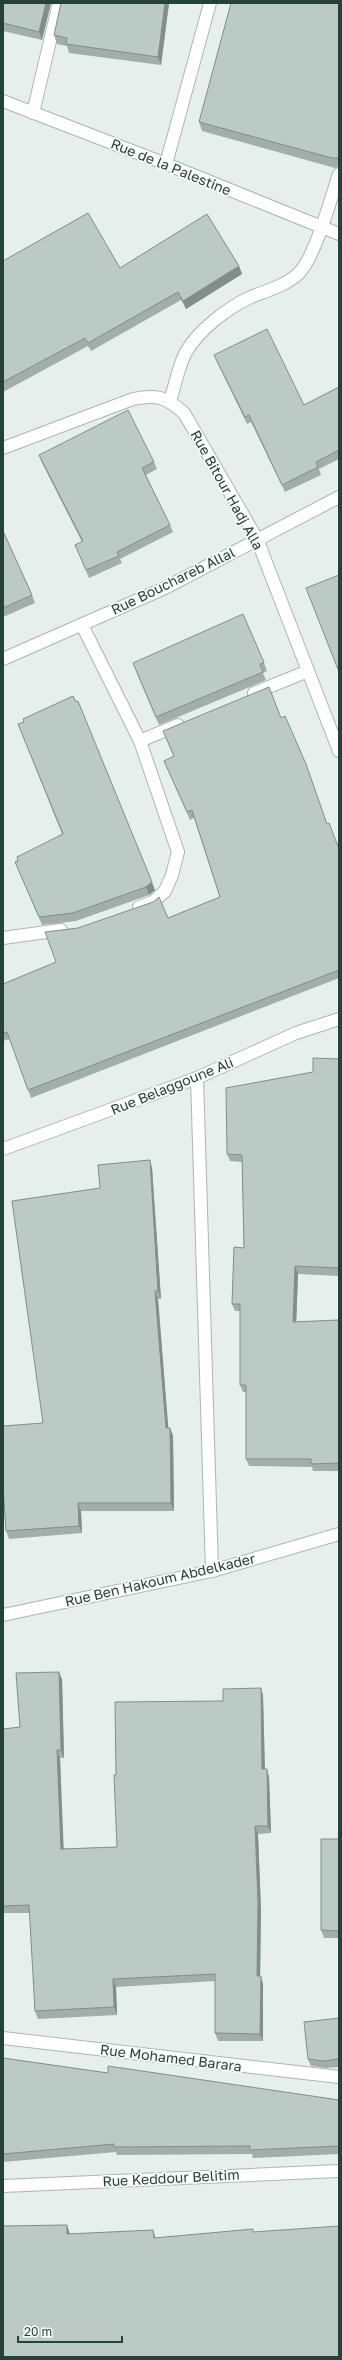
<svg xmlns="http://www.w3.org/2000/svg" width="342" height="2360" font-family="'Golos Text',sans-serif">
  <style>
    .lines { fill: none; stroke-linecap: round; stroke-linejoin: round }
    .minor-casing { stroke: #a8b8b2; stroke-width: 14 }
    .minor { stroke: #fff; stroke-width: 12 }
    .wall { fill: #a1aea9 }
    .shaded-wall { fill: #838d89 }
    .building { fill: #bbcac4; stroke: #838d89 }
    .labels { text-anchor: middle; stroke-width: 3.5; stroke-linejoin: round; paint-order: stroke }
    .street-label { font-size: 14px; fill: #24423a; stroke: #f7fbf9 }
  </style>
  <rect width="100%" height="100%" fill="#e6efeb"/>
  <g class="lines">
    <defs>
      <g id="minor">
        <polyline points="3,101 166,164 339,234"/>
        <polyline points="33,113 59,3"/>
        <polyline points="166,164 210,3"/>
        <path d="M170,401C175,386 178,368 185,354C197,331 227,308 251,297C266,291 287,285 299,273C315,257 331,198 339,174"/>
        <path d="M3,448L133,399C157,394 166,397 184,413L257,539L339,751"/>
        <polyline points="82,625 140,741"/>
        <polyline points="3,659 165,588 339,497"/>
        <polyline points="254,693 308,671"/>
        <polyline points="139,907 153,902 165,891 172,875 178,852 140,741 178,725"/>
        <polyline points="3,938 61,930"/>
        <polyline points="197,1078 212,1571"/>
        <polyline points="3,1149 197,1078 296,1033 339,1019"/>
        <polyline points="3,1615 212,1571 339,1534"/>
        <polyline points="3,2038 339,2077"/>
        <polyline points="3,2186 339,2171"/>
      </g>
    </defs>
    <!-- minor casing -->
    <use href="#minor" class="minor-casing"/>
    <!-- minor -->
    <use href="#minor" class="minor"/>
  </g>
  <!-- wall -->
  <g class="wall">
    <polygon points="3,3 51,3 42,40 3,31"/>
    <polygon points="61,3 169,3 161,65 69,53 67,46 57,44 54,35"/>
    <polygon points="339,3 339,167 335,168 202,131 199,122"/>
    <polygon points="3,261 120,268 239,266 242,274 186,309 181,300 91,351 88,346 3,392"/>
    <polygon points="214,355 304,405 339,387 339,459 319,469 321,475 285,492 251,422 247,424 217,362"/>
    <polygon points="39,455 154,462 157,469 146,475 170,525 173,532 120,559 122,563 89,578 75,545 82,542 42,463"/>
    <polygon points="3,531 32,595 35,603 3,617"/>
    <polygon points="263,660 267,671 263,673 266,680 159,725 136,671 133,663"/>
    <polygon points="281,718 327,824 339,849 339,978 31,1098 10,1039 3,1041 3,984 220,897 194,818 190,820 164,761 174,757 163,731"/>
    <polygon points="18,724 155,890 149,895 76,921 42,925 15,862 62,834"/>
    <polygon points="339,1059 339,1276 298,1274 296,1322 339,1320 339,1471 313,1471 312,1467 249,1466 246,1459 246,1392 243,1392 240,1385 240,1311 235,1311 232,1304 244,1248 242,1162 230,1161 227,1154 313,1072"/>
    <polygon points="152,1168 161,1299 158,1299 168,1428 170,1428 173,1436 174,1511 81,1511 82,1533 9,1539 6,1531 43,1423 100,1188"/>
    <polygon points="62,1679 64,1758 60,1758 63,1849 117,1847 116,1775 223,1701 261,1688 263,1696 265,1769 269,1777 271,1833 258,1834 261,1910 260,1976 263,1984 263,2041 218,2041 215,2033 215,1981 116,1987 117,2015 38,2019 35,2011 30,1913 3,1913 3,1729 20,1727"/>
    <polygon points="339,1839 339,1938 324,1938 321,1930"/>
    <polygon points="339,2018 339,2067 326,2068 311,2066 308,2059"/>
    <polygon points="3,2058 108,2073 339,2100 339,2154 253,2158 252,2154 117,2155 116,2152 3,2162"/>
  </g>
  <!-- shaded-wall -->
  <g class="shaded-wall">
    <polygon points="46,3 51,3 42,40 39,32"/>
    <polygon points="165,3 169,3 161,65 158,57"/>
    <polygon points="239,266 242,274 186,309 183,301"/>
    <polygon points="152,882 155,890 149,895 146,887"/>
    <polygon points="150,1160 152,1168 161,1299 158,1291"/>
    <polygon points="295,1266 298,1274 296,1330 293,1322"/>
    <polygon points="155,1291 158,1299 169,1436 166,1428"/>
    <polygon points="170,1428 173,1436 174,1511 171,1503"/>
    <polygon points="78,1503 81,1511 82,1533 79,1526"/>
    <polygon points="59,1672 62,1679 64,1758 61,1750"/>
    <polygon points="261,1688 263,1696 265,1777 262,1769"/>
    <polygon points="57,1750 60,1758 64,1856 61,1849"/>
    <polygon points="267,1769 269,1777 271,1833 268,1826"/>
    <polygon points="255,1826 258,1834 261,1910 260,1984 257,1976"/>
    <polygon points="261,1976 263,1984 263,2041 260,2034"/>
    <polygon points="113,1979 116,1987 117,2015 114,2007"/>
    <polygon points="67,2225 70,2234 67,2234"/>
    <polygon points="153,2230 156,2239 154,2238"/>
  </g>
  <!-- building -->
  <g class="building">
    <polygon points="3,3 46,3 39,32 3,23"/>
    <polygon points="61,3 165,3 158,57 66,44 67,38 54,35"/>
    <polygon points="231,3 339,3 339,158 332,158 199,122"/>
    <polygon points="88,213 120,268 207,214 239,266 183,301 178,292 88,343 85,338 3,382 3,261"/>
    <polygon points="267,329 304,405 339,387 339,450 316,462 318,467 282,485 249,415 245,417 214,355"/>
    <polygon points="128,410 154,462 142,468 170,525 117,552 119,556 86,570 75,545 83,541 39,455"/>
    <polygon points="3,531 32,595 3,608"/>
    <polygon points="339,575 339,672 306,588"/>
    <polygon points="243,614 263,660 264,663 260,664 263,672 156,717 133,663"/>
    <polygon points="269,687 281,718 285,716 306,764 327,824 329,823 339,849 339,970 28,1090 7,1032 3,1033 3,984 56,962 45,932 78,928 153,902 159,897 168,918 220,897 192,810 187,812 164,761 174,756 163,731"/>
    <polygon points="73,696 76,702 78,701 152,882 146,887 73,913 39,917 15,862 18,861 17,857 63,834 18,724 24,722 23,719"/>
    <polygon points="313,1058 339,1059 339,1268 295,1266 293,1322 339,1320 339,1463 311,1464 311,1459 246,1459 246,1385 240,1385 240,1304 232,1304 234,1247 244,1248 242,1155 227,1154 226,1088 313,1072"/>
    <polygon points="150,1160 158,1291 155,1291 166,1428 170,1428 171,1503 78,1503 79,1526 6,1531 3,1487 3,1426 43,1423 12,1201 100,1188 98,1165"/>
    <polygon points="59,1672 61,1750 57,1750 61,1849 117,1847 114,1775 116,1775 115,1702 223,1701 223,1689 261,1688 262,1769 267,1769 268,1826 255,1826 258,1902 257,1976 261,1976 260,2034 215,2033 215,1974 113,1979 114,2007 35,2011 29,1905 3,1906 3,1729 20,1727 16,1673"/>
    <polygon points="321,1839 339,1839 339,1931 321,1930"/>
    <polygon points="339,2018 339,2059 323,2061 308,2059 304,2022"/>
    <polygon points="3,2058 108,2073 108,2066 339,2100 339,2146 250,2150 250,2146 114,2147 114,2144 3,2154"/>
    <polygon points="67,2225 67,2234 153,2230 154,2238 253,2229 253,2232 339,2226 339,2357 3,2357 3,2226"/>
  </g>
  <g class="labels">
    <!-- street labels -->
    <g class="street-label">
      <text transform="translate(171 167) rotate(22)" y="5">Rue de la Palestine</text>
      <text transform="translate(227 490) rotate(61)" y="5">Rue Bitour Hadj Alla</text>
      <text transform="translate(173 581) rotate(-26)" y="5">Rue Bouchareb Allal</text>
      <text transform="translate(172 1086) rotate(-22)" y="5">Rue Belaggoune Ali</text>
      <text transform="translate(160 1580) rotate(-13)" y="5">Rue Ben Hakoum Abdelkader</text>
      <text transform="translate(171 2058) rotate(7)" y="5">Rue Mohamed Barara</text>
      <text transform="translate(171 2178) rotate(-3)" y="5">Rue Keddour Belitim</text>
    </g>
  </g>
  <!-- border -->
  <rect width="342" height="2360" fill="none" stroke="#24423a" stroke-width="8"/>
  <!-- scale -->
  <path d="M18 2336v6h104v-6" fill="none" stroke="#24423a" stroke-width="2"/>
  <text x="24" y="2336" font-size="12" fill="#24423a" stroke="#f7fbf9" stroke-width="3" paint-order="stroke">20 m</text>
</svg>
